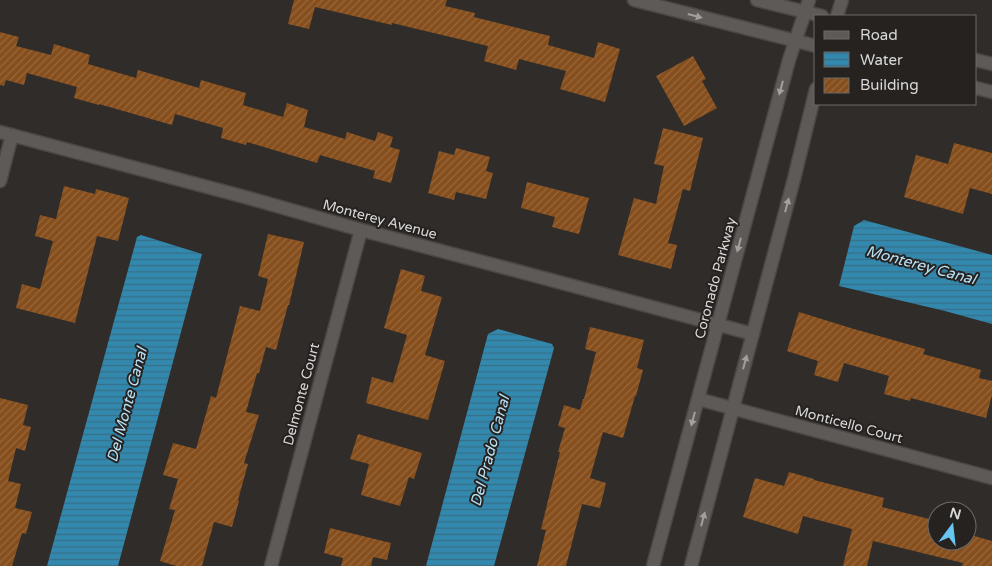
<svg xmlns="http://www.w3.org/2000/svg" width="992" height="566" font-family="'Varela Round',sans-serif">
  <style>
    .water { fill: url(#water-rules) }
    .building { fill: url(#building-hatch) }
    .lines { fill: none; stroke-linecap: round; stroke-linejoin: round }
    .minor-casing { stroke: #4a4745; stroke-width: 15 }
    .minor { stroke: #5d5a57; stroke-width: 12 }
    .oneway { fill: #a29f9d }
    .labels { text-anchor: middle; stroke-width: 4; stroke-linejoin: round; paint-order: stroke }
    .street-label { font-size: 14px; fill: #dad8d7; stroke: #252220 }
    .water-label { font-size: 15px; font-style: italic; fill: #b9e1f6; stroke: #252220 }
  </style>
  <defs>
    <pattern id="water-rules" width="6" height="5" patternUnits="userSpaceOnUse" patternTransform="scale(1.25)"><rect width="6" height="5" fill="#3388ae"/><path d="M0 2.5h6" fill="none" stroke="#386f88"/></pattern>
    <pattern id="building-hatch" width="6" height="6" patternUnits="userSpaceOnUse" patternTransform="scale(1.25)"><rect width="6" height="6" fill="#864e1c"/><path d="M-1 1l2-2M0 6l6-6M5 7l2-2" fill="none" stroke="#96673c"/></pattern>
  </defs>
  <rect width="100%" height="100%" fill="#2f2c2a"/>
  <!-- water -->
  <g class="water">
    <polygon points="864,220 992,255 992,324 945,311 839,286 854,226"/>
    <polygon points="141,235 202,254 118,566 47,566 137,237"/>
    <polygon points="498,329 552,344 554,348 494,566 426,566 488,334"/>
  </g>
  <!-- building -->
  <g class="building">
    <polygon points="294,0 447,0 445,6 475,13 474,17 550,36 548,45 594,58 598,42 620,49 605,102 560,89 566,71 519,59 516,70 484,61 488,46 392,23 392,25 315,7 309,29 288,24"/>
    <polygon points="0,32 19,37 16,46 51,55 54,44 90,55 88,64 136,78 138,70 199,88 201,80 246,93 243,105 283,117 287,103 308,110 304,127 345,139 347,132 375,141 378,132 393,137 390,147 400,150 391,183 373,178 375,171 320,155 317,163 247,142 246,145 221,138 223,128 175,114 172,125 99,104 99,105 74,98 77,87 27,73 24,85 6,80 4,86 0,85"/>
    <polygon points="693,56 706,79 702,81 717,108 684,126 656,76"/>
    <polygon points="663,128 703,138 690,191 683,189 668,243 677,245 671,269 618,255 634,198 656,204 664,166 654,164"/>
    <polygon points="954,143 992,153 992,194 970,188 963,214 904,197 916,155 948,164"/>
    <polygon points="456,148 490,157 486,171 493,173 486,199 456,192 454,200 428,193 439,151 454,155"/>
    <polygon points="527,182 589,198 579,234 552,227 555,217 521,208"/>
    <polygon points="64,186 95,194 96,189 129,198 118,241 97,236 75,323 16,308 22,284 40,289 53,241 35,236 40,215 56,219"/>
    <polygon points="268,234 304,242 289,305 288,305 276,350 266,347 259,373 257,373 246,412 259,415 244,463 248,464 238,500 239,501 232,527 214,522 202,566 176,566 160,561 175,510 169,509 178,479 163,475 173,443 196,449 211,396 216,398 240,306 260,311 268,279 258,276"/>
    <polygon points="401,269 425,276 421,291 442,297 425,355 445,361 428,420 366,403 372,377 393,383 407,335 384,328"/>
    <polygon points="799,312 854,329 925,349 923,354 981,370 979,378 992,381 992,395 986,418 911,398 910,401 884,394 889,376 844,363 838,382 814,375 818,361 787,351"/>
    <polygon points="590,327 644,340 637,368 643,370 636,396 635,396 623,438 603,432 590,478 606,483 600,508 582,504 566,566 537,566 546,530 541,529 560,452 558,452 565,428 558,426 564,405 580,410 583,399 584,399 596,352 585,349"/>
    <polygon points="0,398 28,405 23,425 31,427 25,451 16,448 8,481 21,484 15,508 32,512 26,534 22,533 12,566 0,566"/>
    <polygon points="358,434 422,453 414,479 409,477 400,506 361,495 369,464 350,459"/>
    <polygon points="789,472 814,479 814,480 884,498 882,507 937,521 937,541 969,541 971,535 992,541 992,566 962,566 963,563 873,541 867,566 843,566 852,529 803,516 798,534 743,517 755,478 784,486"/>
    <polygon points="330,528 391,543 387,560 373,557 371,566 341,566 343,558 324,553"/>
  </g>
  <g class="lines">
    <defs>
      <g id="minor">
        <polyline points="634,0 816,46"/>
        <polyline points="757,0 822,16"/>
        <polyline points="837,16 842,0"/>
        <polyline points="976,60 992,64"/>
        <polyline points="976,88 992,92"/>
        <polyline points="0,132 245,197 361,230 502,267 753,334"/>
        <polyline points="0,181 12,135"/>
        <polyline points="698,399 992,478"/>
        <polyline points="271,566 361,230"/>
        <polyline points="653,566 789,60 809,0"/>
        <polyline points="691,566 794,179 816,89"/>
      </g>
    </defs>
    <!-- minor casing -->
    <use href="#minor" class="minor-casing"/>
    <!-- minor -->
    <use href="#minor" class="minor"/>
  </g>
  <!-- one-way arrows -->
  <defs><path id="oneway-solid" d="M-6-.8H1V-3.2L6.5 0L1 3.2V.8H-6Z" transform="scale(1.25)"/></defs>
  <g class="oneway">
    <use href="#oneway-solid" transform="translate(695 16) rotate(15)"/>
    <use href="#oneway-solid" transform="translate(781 88) rotate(105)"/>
    <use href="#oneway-solid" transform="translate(787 205) rotate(-75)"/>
    <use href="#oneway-solid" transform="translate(739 245) rotate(105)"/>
    <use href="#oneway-solid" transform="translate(745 362) rotate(-75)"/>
    <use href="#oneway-solid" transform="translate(693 419) rotate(105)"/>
    <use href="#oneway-solid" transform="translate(703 519) rotate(-75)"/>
  </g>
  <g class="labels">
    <!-- street labels -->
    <g class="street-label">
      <text transform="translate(380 219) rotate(15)" y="5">Monterey Avenue</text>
      <text transform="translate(715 278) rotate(-75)" y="5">Coronado Parkway</text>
      <text transform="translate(301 394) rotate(-75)" y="5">Delmonte Court</text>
      <text transform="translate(849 424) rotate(15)" y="5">Monticello Court</text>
    </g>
    <!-- water labels -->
    <g class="water-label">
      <text transform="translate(921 265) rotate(15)" y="5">Monterey Canal</text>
      <text transform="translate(127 405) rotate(-75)" y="5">Del Monte Canal</text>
      <text transform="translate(490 451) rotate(-75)" y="5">Del Prado Canal</text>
    </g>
  </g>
  <!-- legend -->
  <rect x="814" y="15" width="162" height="90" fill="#252220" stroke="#6d6b69"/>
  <rect x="824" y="31" width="25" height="8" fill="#5d5a57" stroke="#6d6b69"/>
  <text x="860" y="40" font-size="15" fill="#dad8d7">Road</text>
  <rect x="824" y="52" width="25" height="15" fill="url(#water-rules)" stroke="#6d6b69"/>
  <text x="860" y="65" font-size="15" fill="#dad8d7">Water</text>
  <rect x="824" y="78" width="25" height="15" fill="url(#building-hatch)" stroke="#6d6b69"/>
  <text x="860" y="90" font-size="15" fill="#dad8d7">Building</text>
  <!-- north arrow -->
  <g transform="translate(952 526) rotate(15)"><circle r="24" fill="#252220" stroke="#6d6b69"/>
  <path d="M0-4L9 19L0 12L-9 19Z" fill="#68c4f0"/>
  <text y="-8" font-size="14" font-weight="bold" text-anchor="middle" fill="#dad8d7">N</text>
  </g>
</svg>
